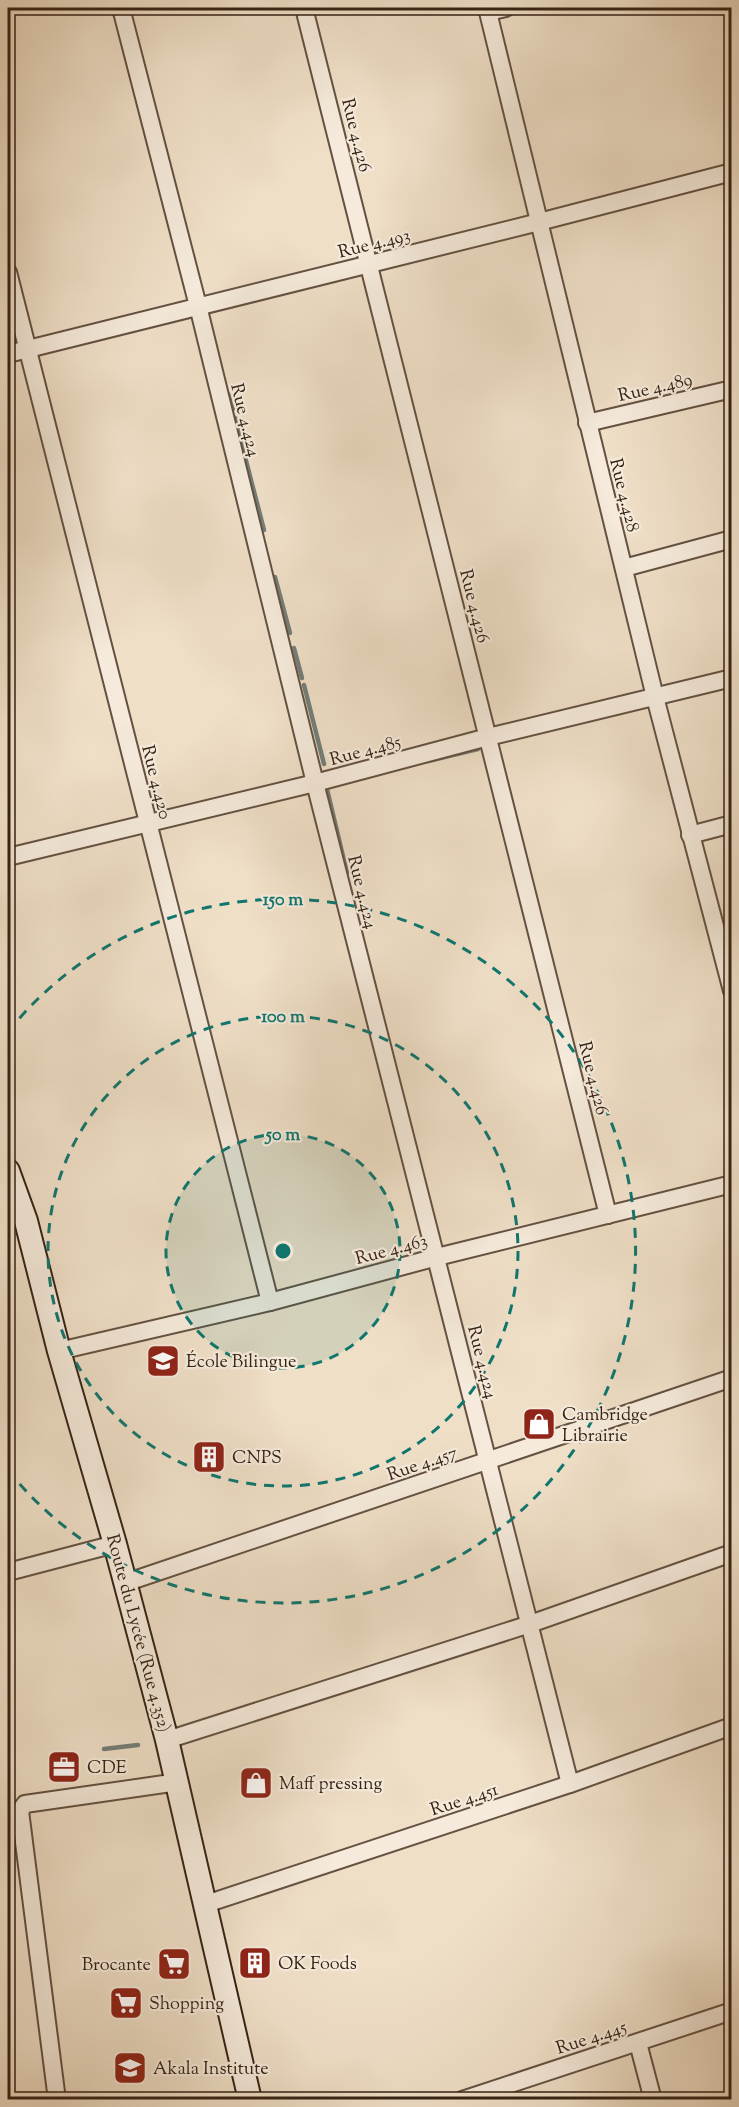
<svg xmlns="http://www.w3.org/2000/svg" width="739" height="2107" font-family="'Sorts Mill Goudy',serif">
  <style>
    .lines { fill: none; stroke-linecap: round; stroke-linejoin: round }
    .stream { stroke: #737e79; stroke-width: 4.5 }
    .street-casing { stroke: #645142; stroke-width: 20 }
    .secondary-casing { stroke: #352215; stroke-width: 26 }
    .street { stroke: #f5eadb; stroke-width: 16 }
    .secondary { stroke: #f5eadb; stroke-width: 22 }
    .ring { fill: none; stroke: #0f766e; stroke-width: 3; stroke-dasharray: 10 8 }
    .labels { text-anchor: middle; stroke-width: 4.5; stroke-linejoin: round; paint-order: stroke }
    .street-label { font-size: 18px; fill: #352215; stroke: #f5eadb }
    .poi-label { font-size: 18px; fill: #352215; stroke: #f5eadb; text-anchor: start }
    .centre { fill: #0f766e; stroke: #f5eadb; stroke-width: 3 }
    .ring-label { font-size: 18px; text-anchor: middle; font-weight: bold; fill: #0f766e; stroke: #f5eadb; stroke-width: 4.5; stroke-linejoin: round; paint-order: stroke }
  </style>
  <rect width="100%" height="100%" fill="#efdfc7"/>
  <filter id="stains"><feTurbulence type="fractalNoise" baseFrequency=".00333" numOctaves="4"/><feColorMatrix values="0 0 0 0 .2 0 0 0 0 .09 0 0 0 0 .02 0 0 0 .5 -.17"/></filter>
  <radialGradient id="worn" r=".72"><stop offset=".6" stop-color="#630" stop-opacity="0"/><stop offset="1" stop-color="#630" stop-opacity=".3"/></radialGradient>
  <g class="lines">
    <!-- stream -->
    <g class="stream">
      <polyline points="228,394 233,409"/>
      <polyline points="235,418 264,530"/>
      <polyline points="275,577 290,633"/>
      <polyline points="294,648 302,678"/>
      <polyline points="304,685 324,764"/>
      <polyline points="428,761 478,749"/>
      <polyline points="326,785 347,873"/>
      <polyline points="104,1749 138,1745"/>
    </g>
    <defs>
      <g id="street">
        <polyline points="121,8 198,306 315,783 570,1784"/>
        <polyline points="304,8 608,1215"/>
        <polyline points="487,8 655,697 732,991"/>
        <polyline points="488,12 506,8"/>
        <polyline points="8,272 270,1302"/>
        <polyline points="8,354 539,222 732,172"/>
        <polyline points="587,423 732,389"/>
        <polyline points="624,568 732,539"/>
        <polyline points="690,835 732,824"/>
        <polyline points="8,857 315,783 488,737 732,678"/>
        <polyline points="59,1351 270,1302 437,1257 732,1184"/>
        <polyline points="8,1572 115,1544"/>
        <polyline points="125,1583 732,1378"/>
        <polyline points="167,1740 530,1624 732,1553"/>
        <polyline points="206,1904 570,1784 732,1726"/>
        <polyline points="638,2043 653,2100"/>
        <polyline points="57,2100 20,1811 25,1804 178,1782"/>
        <polyline points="462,2100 732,2011"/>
      </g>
      <polyline id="secondary" points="8,1171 26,1221 59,1351 115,1544 167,1740 250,2100"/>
    </defs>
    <!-- street casing -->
    <use href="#street" class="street-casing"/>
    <!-- secondary casing -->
    <use href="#secondary" class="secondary-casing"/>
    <!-- street -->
    <use href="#street" class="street"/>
    <!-- secondary -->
    <use href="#secondary" class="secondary"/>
  </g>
  <!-- distance rings -->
  <circle cx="283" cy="1251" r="117" fill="#0f766e" fill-opacity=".12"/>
  <g class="ring">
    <circle cx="283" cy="1251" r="117"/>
    <circle cx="283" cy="1251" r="235"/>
    <path d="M8 1032A352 352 0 1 1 8 1470"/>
  </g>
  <!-- icons -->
  <defs>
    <symbol id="school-square" viewBox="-11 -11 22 22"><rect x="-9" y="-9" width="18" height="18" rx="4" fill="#8f2418" stroke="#f5eadb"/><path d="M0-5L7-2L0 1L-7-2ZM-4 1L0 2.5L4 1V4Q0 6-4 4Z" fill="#fff"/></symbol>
    <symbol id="shop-square" viewBox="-11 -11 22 22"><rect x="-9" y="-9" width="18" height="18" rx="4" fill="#8f2418" stroke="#f5eadb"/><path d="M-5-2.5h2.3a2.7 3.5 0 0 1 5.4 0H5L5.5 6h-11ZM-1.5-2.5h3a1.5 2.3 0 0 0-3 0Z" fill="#fff"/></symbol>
    <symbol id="building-square" viewBox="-11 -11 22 22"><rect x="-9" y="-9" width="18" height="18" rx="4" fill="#8f2418" stroke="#f5eadb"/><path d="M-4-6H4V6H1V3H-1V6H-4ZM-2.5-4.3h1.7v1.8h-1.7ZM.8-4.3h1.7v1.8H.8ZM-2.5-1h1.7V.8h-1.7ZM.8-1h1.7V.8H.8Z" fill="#fff"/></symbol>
    <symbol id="office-square" viewBox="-11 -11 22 22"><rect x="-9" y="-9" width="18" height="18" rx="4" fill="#8f2418" stroke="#f5eadb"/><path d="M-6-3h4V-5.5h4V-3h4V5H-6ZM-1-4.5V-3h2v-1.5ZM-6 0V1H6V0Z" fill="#fff"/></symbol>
    <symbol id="supermarket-square" viewBox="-11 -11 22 22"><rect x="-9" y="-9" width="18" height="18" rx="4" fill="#8f2418" stroke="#f5eadb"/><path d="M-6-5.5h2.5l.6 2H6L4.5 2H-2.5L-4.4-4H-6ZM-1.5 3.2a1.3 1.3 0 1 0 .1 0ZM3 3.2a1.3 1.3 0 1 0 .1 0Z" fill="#fff"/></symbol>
  </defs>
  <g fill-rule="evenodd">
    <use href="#school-square" x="144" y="1342" width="38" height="38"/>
    <use href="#shop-square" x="520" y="1405" width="38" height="38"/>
    <use href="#building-square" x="190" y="1438" width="38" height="38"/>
    <use href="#office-square" x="45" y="1748" width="38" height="38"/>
    <use href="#shop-square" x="237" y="1764" width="38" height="38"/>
    <use href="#building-square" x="236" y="1944" width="38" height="38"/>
    <use href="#supermarket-square" x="155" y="1945" width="38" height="38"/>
    <use href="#supermarket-square" x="107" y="1984" width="38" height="38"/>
    <use href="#school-square" x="111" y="2049" width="38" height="38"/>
  </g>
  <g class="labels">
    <!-- street labels -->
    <g class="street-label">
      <text transform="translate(357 135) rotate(76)" y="6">Rue 4.426</text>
      <text transform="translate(374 243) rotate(-14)" y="6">Rue 4.493</text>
      <text transform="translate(655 387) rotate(-13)" y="6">Rue 4.489</text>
      <text transform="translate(246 420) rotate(76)" y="6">Rue 4.424</text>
      <text transform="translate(625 495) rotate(76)" y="6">Rue 4.428</text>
      <text transform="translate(475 606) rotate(76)" y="6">Rue 4.426</text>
      <text transform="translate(365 750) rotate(-15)" y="6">Rue 4.485</text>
      <text transform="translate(157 782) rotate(76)" y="6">Rue 4.420</text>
      <text transform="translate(363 892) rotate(76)" y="6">Rue 4.424</text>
      <text transform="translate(594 1078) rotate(76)" y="6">Rue 4.426</text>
      <text transform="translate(391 1249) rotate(-15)" y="6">Rue 4.463</text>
      <text transform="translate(483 1362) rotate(76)" y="6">Rue 4.424</text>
      <text transform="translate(422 1463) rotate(-19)" y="6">Rue 4.457</text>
      <text transform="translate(139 1633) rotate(75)" y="6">Route du Lycée (Rue 4.352)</text>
      <text transform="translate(464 1799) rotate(-18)" y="6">Rue 4.451</text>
      <text transform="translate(591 2037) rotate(-18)" y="6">Rue 4.445</text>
    </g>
    <!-- poi labels -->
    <g class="poi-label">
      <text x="186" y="1367">École Bilingue</text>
      <text x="562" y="1420">Cambridge<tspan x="562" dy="21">Librairie</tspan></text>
      <text x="232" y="1463">CNPS</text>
      <text x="87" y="1773">CDE</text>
      <text x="279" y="1789">Maff pressing</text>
      <text x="278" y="1969">OK Foods</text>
      <text x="151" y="1970" text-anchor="end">Brocante</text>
      <text x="149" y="2009">Shopping</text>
      <text x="153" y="2074">Akala Institute</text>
    </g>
  </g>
  <circle cx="283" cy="1251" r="9" class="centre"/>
  <g class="ring-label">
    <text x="283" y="905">150 m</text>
    <text x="283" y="1022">100 m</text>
    <text x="283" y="1140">50 m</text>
  </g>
  <!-- margin -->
  <rect width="739" height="2107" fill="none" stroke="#efdfc7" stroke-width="30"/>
  <rect x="9" y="9" width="721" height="2089" fill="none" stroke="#352215" stroke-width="3"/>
  <rect x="15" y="15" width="709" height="2077" fill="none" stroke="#352215" stroke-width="1.5"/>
  <rect width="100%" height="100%" filter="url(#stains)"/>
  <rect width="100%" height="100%" fill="url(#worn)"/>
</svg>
